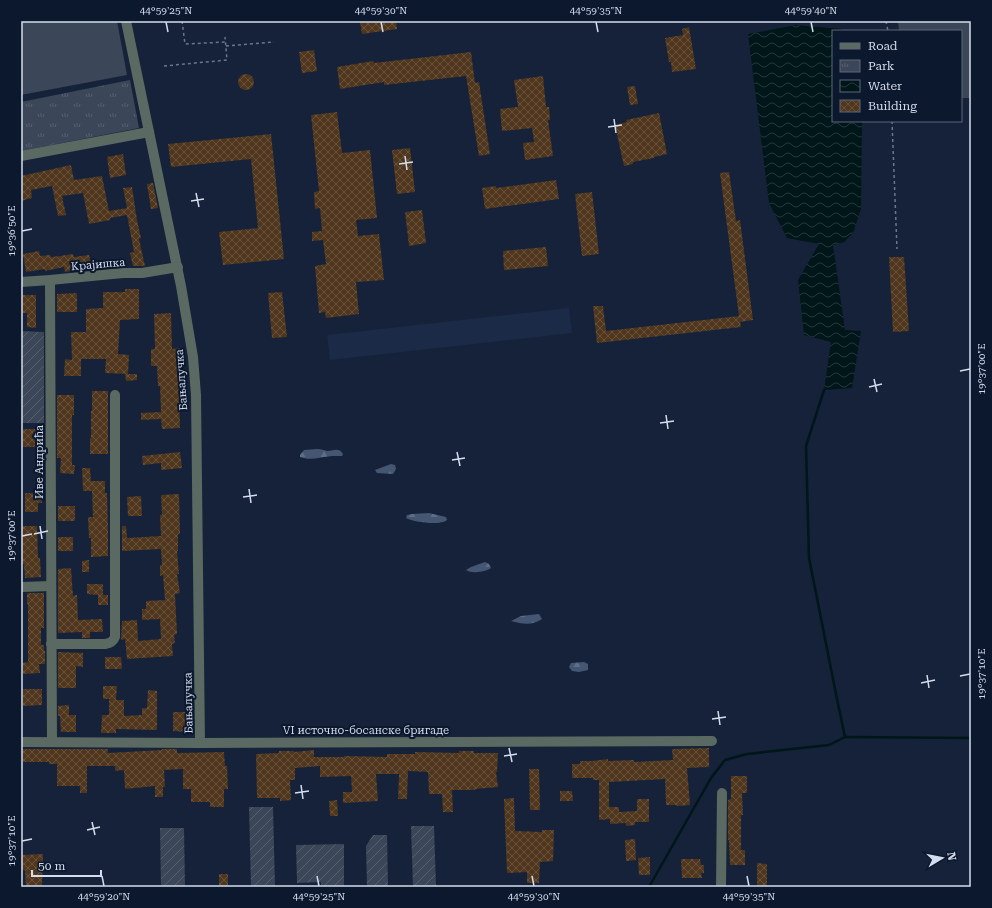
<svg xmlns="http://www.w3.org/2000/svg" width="992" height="908" font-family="'Roboto Serif',serif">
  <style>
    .built { fill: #1a2a47 }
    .forest { fill: url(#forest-firs) }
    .park { fill: url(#park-tufts) }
    .garden { fill: url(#garden-furrows) }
    .pitch { fill: #3b4658 }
    .water { fill: url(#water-waves) }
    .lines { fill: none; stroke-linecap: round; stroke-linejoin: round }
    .stream { stroke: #001618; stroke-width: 2.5 }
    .building { fill: url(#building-cross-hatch) }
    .path { stroke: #6b778a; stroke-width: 1.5; stroke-dasharray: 3 3; stroke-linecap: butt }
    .minor { stroke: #5a6961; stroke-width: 10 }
    .ticks { fill: none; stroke: #d4dded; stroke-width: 1.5 }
    .labels { text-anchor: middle; stroke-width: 4; stroke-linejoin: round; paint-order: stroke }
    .street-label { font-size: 11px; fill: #d4dded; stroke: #0c182e }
    .neatline { fill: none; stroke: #d4dded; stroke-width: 1.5 }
    .ticks-label { font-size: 10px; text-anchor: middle; fill: #d4dded }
  </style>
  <defs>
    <pattern id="forest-firs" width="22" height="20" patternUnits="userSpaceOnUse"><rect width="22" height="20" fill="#455673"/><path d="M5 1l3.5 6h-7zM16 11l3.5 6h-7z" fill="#5f6e87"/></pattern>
    <pattern id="park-tufts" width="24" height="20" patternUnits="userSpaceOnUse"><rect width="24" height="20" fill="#3b4658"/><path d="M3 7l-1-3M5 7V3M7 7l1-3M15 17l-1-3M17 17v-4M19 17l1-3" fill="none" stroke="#566070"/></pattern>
    <pattern id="garden-furrows" width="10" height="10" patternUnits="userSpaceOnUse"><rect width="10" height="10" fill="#3b4658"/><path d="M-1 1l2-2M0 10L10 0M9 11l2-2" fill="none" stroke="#566070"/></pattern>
    <pattern id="water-waves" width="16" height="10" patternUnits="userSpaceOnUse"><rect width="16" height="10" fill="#001618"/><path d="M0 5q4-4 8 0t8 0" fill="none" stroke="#24373a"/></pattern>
    <pattern id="building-cross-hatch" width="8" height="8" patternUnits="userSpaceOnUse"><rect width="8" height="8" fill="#4f361c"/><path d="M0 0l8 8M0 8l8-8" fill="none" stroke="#67533d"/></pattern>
  </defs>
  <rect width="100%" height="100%" fill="#152239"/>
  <!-- built -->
  <polygon class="built" points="569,308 572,333 330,360 327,335"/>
  <!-- forest -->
  <g class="forest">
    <path d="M317,449C321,449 324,450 327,451C335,451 338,447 343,454L342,456C339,456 335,456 332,456C321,457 310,461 300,457V455L304,450Z"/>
    <polygon points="391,464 395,465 396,469 393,474 377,473 375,470"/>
    <path d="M429,513L446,517L447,520C440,526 413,522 406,518L407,515L412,514Z"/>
    <path d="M485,562L489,564L491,568C485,572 472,574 466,570L471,567Z"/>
    <path d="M539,614L542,619C531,626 523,624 511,621L521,616Z"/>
    <polygon points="584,662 588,664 588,670 579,672 572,671 569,667 571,663"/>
  </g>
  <!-- park -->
  <polygon class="park" points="130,80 139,128 21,151 21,102"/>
  <!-- garden -->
  <g class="garden">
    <polygon points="21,331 44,332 44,423 21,423"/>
    <polygon points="249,807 273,807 275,887 251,887"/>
    <polygon points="411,826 434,826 436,887 413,887"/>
    <polygon points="160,828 184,828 185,887 161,887"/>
    <polygon points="373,835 387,835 388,887 367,887 366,846"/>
    <polygon points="344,844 344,887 321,887 321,882 297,883 296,845"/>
  </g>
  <!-- pitch -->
  <g class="pitch">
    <polygon points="21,21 117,21 127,75 21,95"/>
    <polygon points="898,21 971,21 971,98 961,98 961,31 899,31"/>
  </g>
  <!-- water -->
  <polygon class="water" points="796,25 842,29 845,31 833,31 833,121 862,121 861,209 853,233 844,242 833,245 845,330 861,331 852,388 824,390 831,342 804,335 798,280 819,244 787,238 769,203 748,34"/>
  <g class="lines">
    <!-- stream -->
    <g class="stream">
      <polyline points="845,737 971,738"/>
      <polyline points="649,887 711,778 725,760 747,754 829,745 845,737 837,699 809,558 806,446 824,390"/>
    </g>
  </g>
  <!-- building -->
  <g class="building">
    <polygon points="360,21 396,21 397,29 362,34"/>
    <polygon points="689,27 696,69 672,72 671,62 669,62 665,38 683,35 682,29"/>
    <polygon points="314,50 317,71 302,73 299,52"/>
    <polygon points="471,52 475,83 479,82 490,154 479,156 466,76 384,85 384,82 340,89 337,67 373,61 374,63"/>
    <circle cx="246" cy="82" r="8"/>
    <polygon points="543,76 546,107 549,107 550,120 548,120 553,156 525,160 523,143 534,142 532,128 502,131 500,109 518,107 514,80"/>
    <polygon points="635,86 638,104 630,105 627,87"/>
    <polygon points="337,112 342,153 370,150 377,218 356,220 358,236 379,234 384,280 356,282 359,314 326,318 325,312 319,313 315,266 326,264 323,240 312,241 312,232 322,231 320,208 315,209 314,192 319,191 311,115"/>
    <polygon points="659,113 667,154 654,157 654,158 633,162 633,164 624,166 615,125 627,122 626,120"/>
    <polygon points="271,134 284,259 223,265 219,232 258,228 251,159 171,167 168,144"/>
    <polygon points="410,148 415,192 397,194 392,150"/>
    <polygon points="123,154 126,175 110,178 107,157"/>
    <polygon points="71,165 74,180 102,176 109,211 127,208 123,188 132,187 137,220 141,238 139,239 145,266 133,266 130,253 134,252 127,215 110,218 110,220 89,224 83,193 62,196 66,215 58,216 52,186 31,190 32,198 21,201 21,176"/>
    <polygon points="729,172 736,221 740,220 753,320 740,322 741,327 597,343 593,306 603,306 606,331 739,316 720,173"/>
    <polygon points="556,180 559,199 485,209 482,188 496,186 496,188"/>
    <polygon points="153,183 158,208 151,209 147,184"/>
    <polygon points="592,192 599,254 582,256 575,194"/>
    <polygon points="422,210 426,243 409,246 405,212"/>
    <polygon points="546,247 548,266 504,270 503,251"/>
    <polygon points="39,251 40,256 50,255 51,257 60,256 73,254 74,257 89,255 92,267 65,272 64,267 45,271 45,269 26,272 23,254"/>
    <polygon points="889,257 904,257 909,331 893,332"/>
    <polygon points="125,289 139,289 139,319 120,320 118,354 129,355 128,374 105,373 106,359 81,359 81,376 64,376 65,359 72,360 71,332 86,332 86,309 103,308 103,292 125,292"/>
    <polygon points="282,292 287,337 272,338 268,293"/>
    <polygon points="77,293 77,312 57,312 57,294"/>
    <polygon points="21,295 36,295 36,328 27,327 27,313 21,313"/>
    <polygon points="171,313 172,349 180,348 181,365 178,365 180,428 162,429 161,419 141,420 141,413 161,412 160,386 158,386 157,366 151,366 151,349 155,349 154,314"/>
    <polygon points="125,374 137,374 137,380 126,381"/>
    <polygon points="92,391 108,391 108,454 90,454 90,438 91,438 91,411 92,411"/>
    <polygon points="57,395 74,395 74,415 72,415 72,465 75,465 74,474 60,473 61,458 57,458"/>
    <rect x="23" y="429" width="14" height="18"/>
    <polygon points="180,452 182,468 161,470 161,463 143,465 142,456"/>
    <polygon points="82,468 90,468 91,481 105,481 105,493 107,493 108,527 108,556 91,557 91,538 89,538 88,517 93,517 92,491 83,491"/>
    <polygon points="25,493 41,493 42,503 38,503 38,512 25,512"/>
    <polygon points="179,494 180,534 178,534 178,551 177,551 179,574 177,574 180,593 175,594 177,634 174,635 175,643 172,644 173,656 127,659 125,639 121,640 122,621 137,620 138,641 161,639 160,619 142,620 142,609 146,609 146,601 165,600 163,575 160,576 160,565 162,565 161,549 122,551 122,526 126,526 127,538 161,536 160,515 162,515 161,495"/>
    <polygon points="141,496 142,516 128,516 127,497"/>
    <rect x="58" y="506" width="17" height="15"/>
    <polygon points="21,526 37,526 38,558 40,558 41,577 25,578 24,564 21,564"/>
    <rect x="58" y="537" width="15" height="14"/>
    <polygon points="89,560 89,572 82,572 82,561"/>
    <polygon points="71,568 73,596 77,595 78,620 102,619 103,632 90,632 90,638 82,638 82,632 58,633 58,569"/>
    <polygon points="87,584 103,584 103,595 108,595 108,605 98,605 98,595 87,594"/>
    <polygon points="27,593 44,593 44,628 41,628 41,645 44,645 44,651 45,651 45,664 39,664 40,673 23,674 22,663 28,662 28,604 27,604"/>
    <polygon points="58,652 83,653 83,667 76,666 76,688 58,688"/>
    <polygon points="105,657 121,657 122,669 105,669"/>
    <polygon points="103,686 117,686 116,700 124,700 124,716 142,715 142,708 147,708 148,690 157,691 157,730 116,729 116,733 101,733 102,715 109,715 109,699 103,699"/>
    <polygon points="23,689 42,689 42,705 23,706"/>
    <polygon points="69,705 69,715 76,715 76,732 61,732 60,716 58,716 58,706"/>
    <polygon points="173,712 188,712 188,732 173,731"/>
    <polygon points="709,748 709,767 687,768 690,805 677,806 677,805 666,805 665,779 609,782 609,807 619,807 619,812 637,811 637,799 649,799 649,822 635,822 635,825 626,826 626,823 610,824 610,819 599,820 599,780 593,780 593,778 572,778 572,764 580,764 580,761 592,761 608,759 608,761 634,760 634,762 673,760 672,749"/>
    <polygon points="22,749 108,749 108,753 162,750 162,749 177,749 177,753 224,752 225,766 227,766 228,789 224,789 224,807 210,807 210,802 191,802 191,789 183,789 183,769 164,770 165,787 163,787 163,797 155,797 155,786 125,789 124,770 115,771 115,766 87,766 87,793 80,793 80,786 57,786 57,764 49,764 49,762 23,762"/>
    <polygon points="314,750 314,757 344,757 344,756 387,757 387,754 415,754 415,752 459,753 459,751 474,751 474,753 498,753 497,772 496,772 498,787 475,789 475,790 452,790 453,812 443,812 442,794 429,794 428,772 408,771 407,799 398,799 399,774 376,774 378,801 343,803 343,792 352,792 351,776 320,777 320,766 295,768 295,780 290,780 291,800 280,801 280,798 257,798 256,754 279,753 279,751 294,751 294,752"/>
    <polygon points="529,769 539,769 540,810 530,810"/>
    <polygon points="731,776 747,776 747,793 742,793 743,815 741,815 741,850 745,850 745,865 730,865 729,840 728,840 728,800 731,799"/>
    <polygon points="560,791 572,791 573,801 560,801"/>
    <polygon points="514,798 515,831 542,832 542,830 554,830 553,861 540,862 539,883 527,883 527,872 507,873 504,799"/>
    <polygon points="337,800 338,816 330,816 329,801"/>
    <polygon points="635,839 636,860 626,861 625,840"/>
    <polygon points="43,854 42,887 26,887 25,870 21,870 21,855"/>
    <polygon points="650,857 650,875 639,875 638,858"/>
    <polygon points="681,859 700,859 701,865 704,865 704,873 701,873 702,878 682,878"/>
    <polygon points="757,863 767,864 767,887 757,887"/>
    <rect x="219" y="874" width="9" height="13"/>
  </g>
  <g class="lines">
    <!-- path -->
    <g class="path">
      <polyline points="182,21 185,44 226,42"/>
      <polyline points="886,21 888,31"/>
      <polyline points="226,46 274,42"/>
      <polyline points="164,66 227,60 225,37"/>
      <polyline points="892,121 897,249"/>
    </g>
    <!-- minor -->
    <g class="minor">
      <polyline points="126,21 181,286 193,357 196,395 200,743"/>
      <polyline points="21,156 149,132"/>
      <polyline points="50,280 52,742"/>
      <polyline points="21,282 50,280 123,273 142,273 178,267"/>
      <polyline points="21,587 51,586"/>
      <path d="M51,644H105C110,643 113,642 115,637V395"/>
      <polyline points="21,742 200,743 712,741"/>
      <polyline points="721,887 722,793"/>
    </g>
  </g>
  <!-- ticks -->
  <path class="ticks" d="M166,22L168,32M381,22L383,32M596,22L598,32M811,22L813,32M614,119L616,133M608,127L622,125M405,156L407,170M399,164L413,162M196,193L199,207M191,201L204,199M22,231L32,229M960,371L970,369M874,379L877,392M869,387L882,384M666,415L668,429M660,423L674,421M457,452L460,466M452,460L465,458M249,489L251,503M243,497L257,495M40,526L42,539M34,534L48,531M22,536L32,534M927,675L929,688M960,676L970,674M921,683L935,680M718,711L720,725M712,719L726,717M509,748L512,762M504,756L517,754M301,785L303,799M295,793L309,791M92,822L95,835M87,830L100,827M22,841L32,839M102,876L104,886M317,876L319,886M532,876L534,886M747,876L749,886"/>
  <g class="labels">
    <!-- street labels -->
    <g class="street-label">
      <text transform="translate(98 264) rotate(-5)" y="4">Крајишка</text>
      <text transform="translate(181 380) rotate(-94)" y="4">Бањалучка</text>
      <text transform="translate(39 462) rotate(-90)" y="4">Иве Андрића</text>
      <text transform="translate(188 703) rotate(-91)" y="4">Бањалучка</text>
      <text x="366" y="734">VI источно-босанске бригаде</text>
    </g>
  </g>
  <!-- border -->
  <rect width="992" height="908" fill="none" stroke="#0c182e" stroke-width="44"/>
  <!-- legend -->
  <rect x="832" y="30" width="130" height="92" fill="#0c182e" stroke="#5c677a"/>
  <rect x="840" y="43" width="20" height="6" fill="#5a6961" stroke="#5c677a"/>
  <text x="868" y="50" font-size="12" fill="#d4dded">Road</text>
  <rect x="840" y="60" width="20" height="12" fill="url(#park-tufts)" stroke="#5c677a"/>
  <text x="868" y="70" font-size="12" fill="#d4dded">Park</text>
  <rect x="840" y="80" width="20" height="12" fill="url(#water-waves)" stroke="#5c677a"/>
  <text x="868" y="90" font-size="12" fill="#d4dded">Water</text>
  <rect x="840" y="100" width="20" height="12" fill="url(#building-cross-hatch)" stroke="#5c677a"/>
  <text x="868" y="110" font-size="12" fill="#d4dded">Building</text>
  <!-- north arrow -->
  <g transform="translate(942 858) rotate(80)" stroke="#0c182e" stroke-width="3" paint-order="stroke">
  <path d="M0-3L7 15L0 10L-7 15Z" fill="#d4dded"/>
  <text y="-6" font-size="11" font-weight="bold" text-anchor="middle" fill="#d4dded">N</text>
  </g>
  <!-- scale -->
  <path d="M32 870v6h69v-6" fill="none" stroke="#d4dded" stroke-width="2"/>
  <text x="38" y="870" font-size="12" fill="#d4dded" stroke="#0c182e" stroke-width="3" paint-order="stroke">50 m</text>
  <rect x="22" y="22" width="948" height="864" class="neatline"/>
  <g class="ticks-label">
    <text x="166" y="14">44°59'25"N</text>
    <text x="381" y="14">44°59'30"N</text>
    <text x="596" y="14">44°59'35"N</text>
    <text x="811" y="14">44°59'40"N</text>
    <text transform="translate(11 231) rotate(-90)" y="4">19°36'50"E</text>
    <text transform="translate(981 369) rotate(-90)" y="4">19°37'00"E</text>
    <text transform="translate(11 536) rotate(-90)" y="4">19°37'00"E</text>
    <text transform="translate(981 674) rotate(-90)" y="4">19°37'10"E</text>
    <text transform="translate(11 841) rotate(-90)" y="4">19°37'10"E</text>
    <text x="104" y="900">44°59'20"N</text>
    <text x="319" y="900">44°59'25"N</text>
    <text x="534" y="900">44°59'30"N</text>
    <text x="749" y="900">44°59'35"N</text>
  </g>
</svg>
